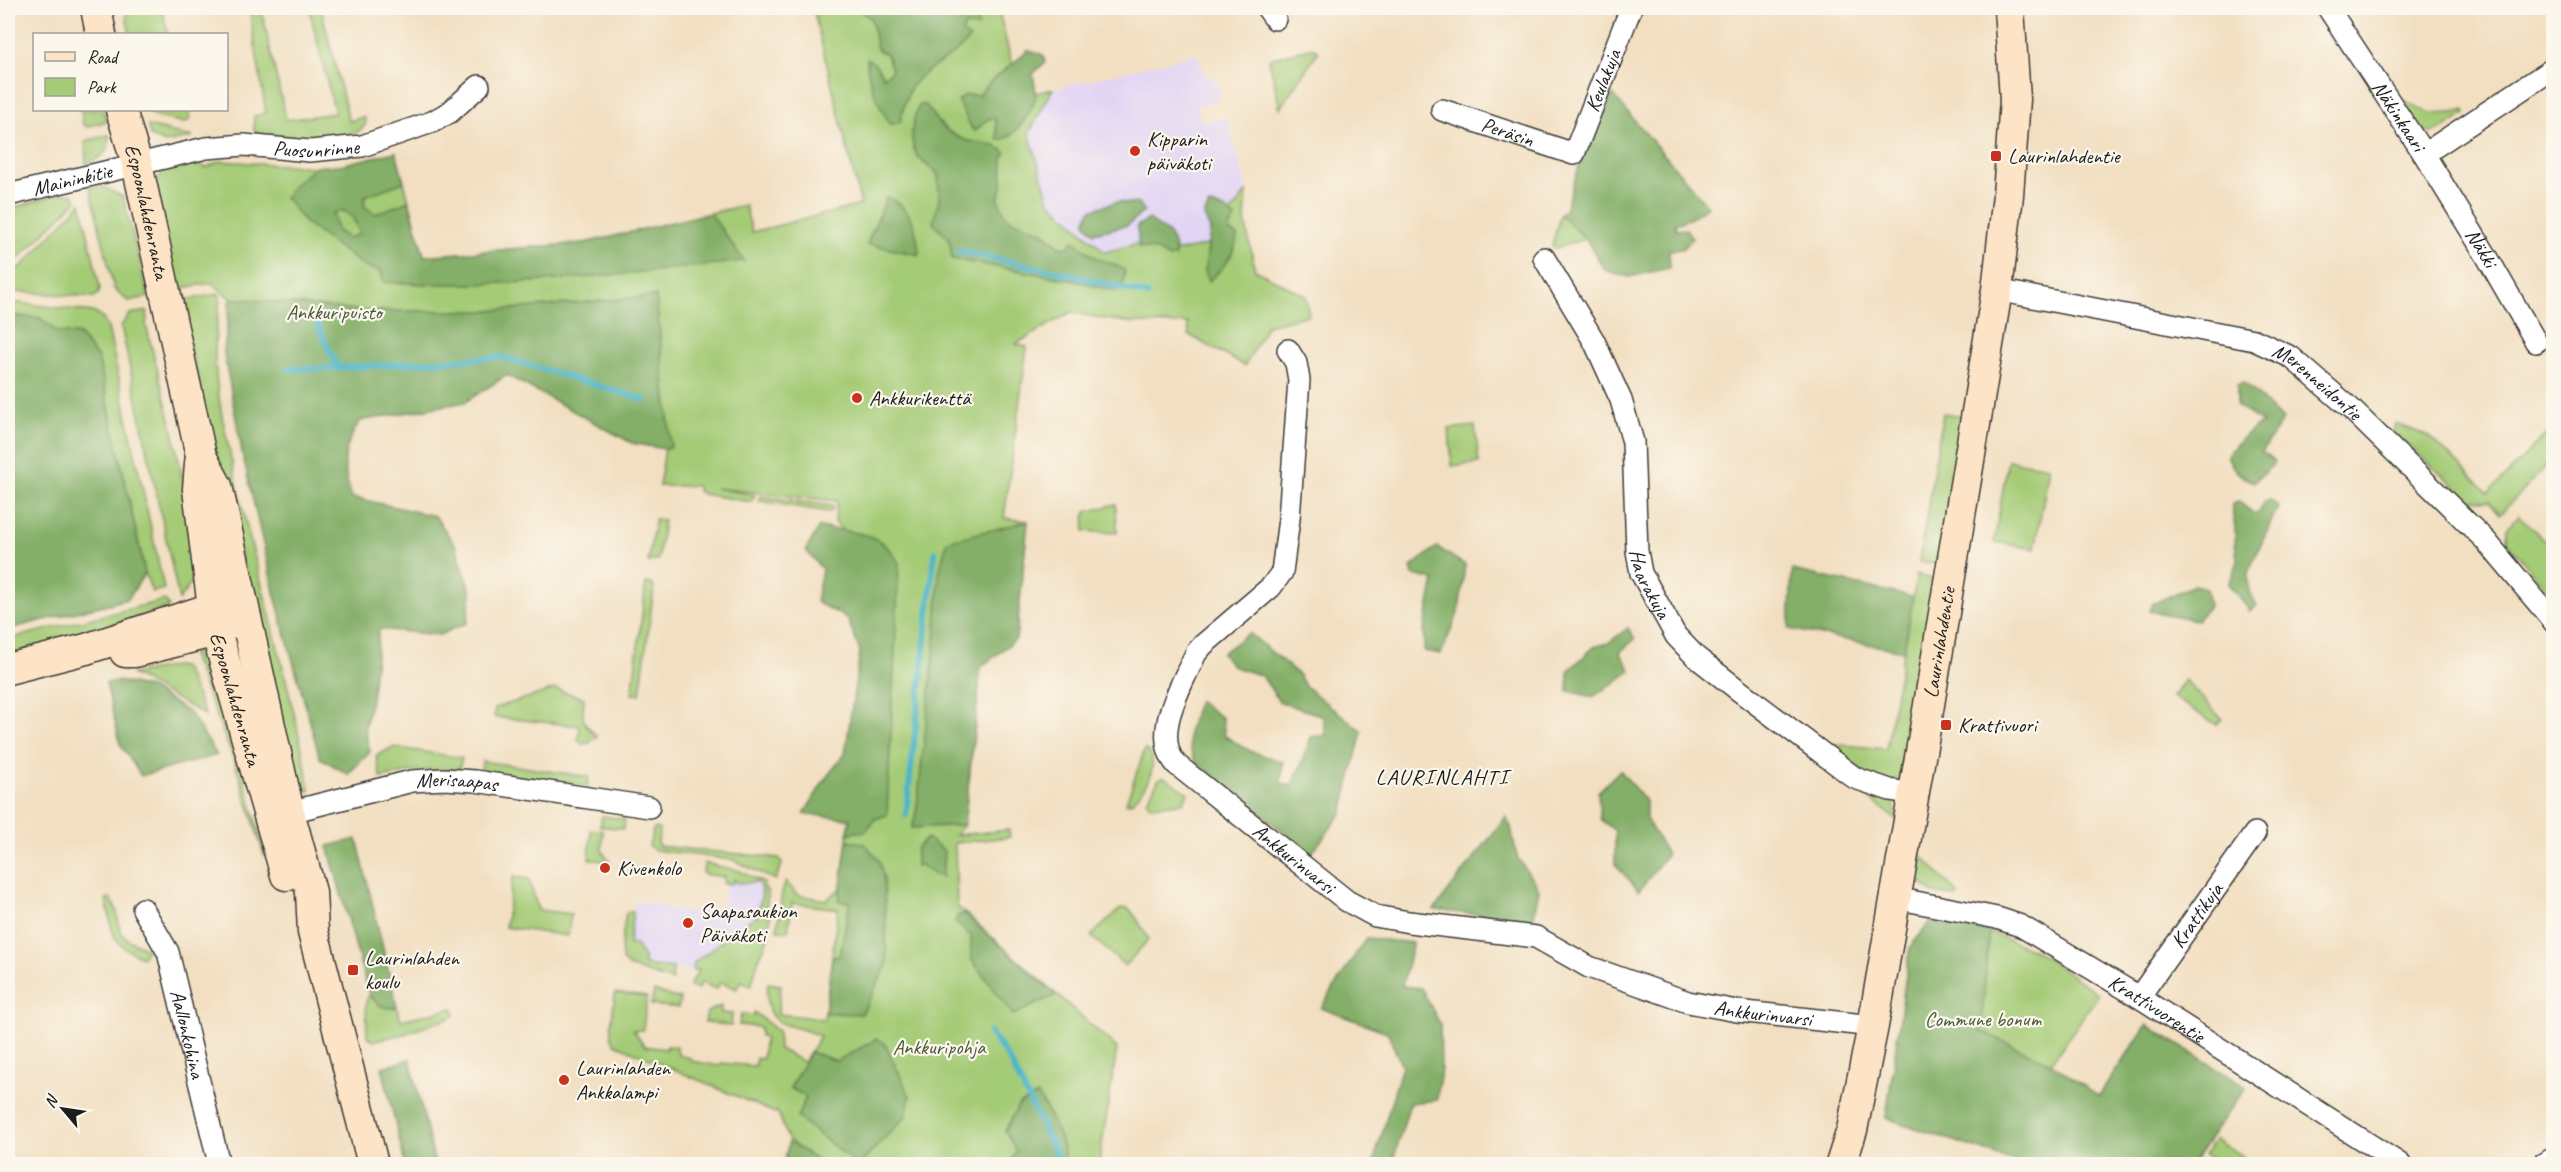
<svg xmlns="http://www.w3.org/2000/svg" width="2561" height="1172" font-family="Caveat,sans-serif">
  <style>
    .built { fill: #e1d4f4 }
    .green { fill: #a4cb76; stroke: #607449; stroke-width: 1.5 }
    .forest { fill: #83af67; stroke: #506642; stroke-width: 1.5; fill-rule: evenodd }
    .lines { fill: none; stroke-linecap: round; stroke-linejoin: round }
    .stream { stroke: #4bb5c8; stroke-width: 6 }
    .street-casing { stroke: #3c3935; stroke-width: 24 }
    .secondary-casing { stroke: #3c3935; stroke-width: 33 }
    .street { stroke: #fff; stroke-width: 21 }
    .secondary { stroke: #fee4c6; stroke-width: 30 }
    .poi-dot { fill: #c8321e; stroke: #fbf7ec; stroke-width: 2 }
    .labels { text-anchor: middle; stroke-width: 4.5; stroke-linejoin: round; paint-order: stroke }
    .street-label { font-size: 21px; fill: #1c1c1c; stroke: #fbf7ec }
    .poi-label { font-size: 21px; fill: #1c1c1c; stroke: #fbf7ec; text-anchor: start }
    .park-label { font-size: 21px; fill: #4c593c; stroke: #fbf7ec }
    .neighbourhood-label { font-size: 22px; letter-spacing: 1.5px; fill: #1c1c1c; stroke: #fbf7ec }
  </style>
  <rect width="100%" height="100%" fill="#fbf7ec"/>
  <filter id="ink" filterUnits="userSpaceOnUse"><feTurbulence type="fractalNoise" baseFrequency=".0167" numOctaves="2"/><feDisplacementMap in="SourceGraphic" scale="12" xChannelSelector="R" yChannelSelector="G"/><feConvolveMatrix kernelMatrix="1 2 1 2 8 2 1 2 1" color-interpolation-filters="sRGB"/></filter>
  <filter id="wash" filterUnits="userSpaceOnUse"><feTurbulence type="fractalNoise" baseFrequency=".008" numOctaves="4" result="noise"/><feDisplacementMap in="SourceGraphic" scale="24" xChannelSelector="R" yChannelSelector="G"/><feGaussianBlur stdDeviation="1.35" result="paint"/><feColorMatrix in="noise" values="0 0 0 0 0 0 0 0 0 0 0 0 0 0 0 0 0 1.4 0 .05"/><feComposite in="paint" operator="in"/></filter>
  <g filter="url(#wash)">
    <rect width="100%" height="100%" fill="#f2dfc1"/>
    <!-- built -->
    <g class="built">
      <polygon points="1198,54 1204,76 1215,79 1221,90 1216,101 1198,106 1201,123 1227,117 1247,191 1207,245 1174,252 1154,240 1105,252 1049,201 1029,133 1053,89"/>
      <polygon points="724,877 760,881 768,893 766,909 740,935 694,963 692,971 644,965 644,957 636,945 629,944 635,902 663,905 663,909 719,914 720,905 723,905 726,884 723,883"/>
    </g>
    <!-- green -->
    <g class="green">
      <polygon points="130,8 162,8 168,34 130,34 126,16"/>
      <path d="M249,8H261L286,120L335,113L309,8H321L349,121L364,117L366,122C360,147 280,136 259,134L254,130V116L266,113Z"/>
      <path d="M813,8H998L1020,97L1053,89L1029,133L1049,201L1105,252L1154,239L1174,252L1207,245L1247,191L1245,220L1255,270L1306,296L1309,315L1267,325L1245,366L1189,335L1188,323C1142,326 1116,322 1071,312L1016,344L1027,347L1004,518L1028,521L1016,639L981,667L964,825L955,835L1009,830L1010,837L955,843L957,906L1117,1048L1099,1164H784L789,1141L777,1111L775,1113L615,1044L611,1036V1025L615,993L647,997L643,1030H633L645,1046L666,1049L667,1046L677,1047L678,1055L690,1058L692,1061L720,1066L721,1063L755,1066L756,1058L762,1059L765,1037L760,1036V1027L739,1025L741,1014L753,1016L754,1012L778,1031L779,1049L804,1062L820,1036C786,1020 762,1032 768,983L781,985L778,1014L824,1019L838,909L792,903L788,931L777,930L782,893L786,881L797,895L826,900L841,888L881,578L835,522L837,501L715,488L755,495L751,502L703,494L698,491L697,486H659L665,449L632,443L507,375L465,402L224,353L230,298L212,283L176,289L156,184L164,169L198,161L205,168L220,161L315,167L340,165L396,152L424,256L585,243L745,205L752,232L861,205Z"/>
      <polygon points="1310,48 1315,48 1318,52 1280,108 1269,59"/>
      <path d="M2403,100C2423,114 2442,117 2465,110L2466,114C2428,140 2427,141 2400,103Z"/>
      <polygon points="81,110 103,110 107,121 87,127 83,124"/>
      <polygon points="148,110 188,110 191,119 184,123 154,116"/>
      <polygon points="148,126 193,137 165,143 150,136"/>
      <path d="M109,135C111,152 100,159 86,164L85,141Z"/>
      <polygon points="90,187 104,187 123,197 149,297 128,301 114,289"/>
      <polygon points="62,193 73,194 77,200 8,269 10,209"/>
      <polygon points="81,203 100,288 99,293 94,297 8,291 8,277 26,262"/>
      <polygon points="1560,215 1586,239 1555,248 1552,246"/>
      <path d="M218,294L220,295C219,313 215,332 215,350C214,390 229,449 238,489C261,590 292,689 310,791L300,790L295,786L179,301Z"/>
      <polygon points="19,303 93,312 102,317 108,328 164,589 152,592 145,573 98,358 79,335 57,332 40,318 8,315 8,304"/>
      <polygon points="148,311 146,325 173,431 198,555 192,582 179,600 121,326 130,314"/>
      <polygon points="1943,413 1964,416 1940,563 1919,562"/>
      <polygon points="2395,423 2430,437 2489,493 2553,427 2553,459 2500,514 2489,501 2470,500 2393,432"/>
      <polygon points="1475,426 1479,463 1452,466 1449,429"/>
      <polygon points="2008,460 2049,467 2035,549 1994,542"/>
      <polygon points="761,496 832,506 833,510 829,512 759,501"/>
      <polygon points="1116,504 1117,533 1084,531 1086,512"/>
      <polygon points="2518,515 2553,548 2553,597 2507,542 2507,528"/>
      <polygon points="655,519 664,520 658,560 648,562"/>
      <polygon points="1917,574 1937,581 1903,775 1895,783 1871,777 1824,743 1886,749"/>
      <polygon points="646,583 652,584 654,587 640,694 632,694"/>
      <polygon points="165,600 169,607 8,659 8,639"/>
      <polygon points="190,650 201,653 212,664 266,856 264,855 233,757"/>
      <polygon points="175,666 182,667 186,671 205,715 132,674"/>
      <polygon points="2185,680 2222,719 2217,725 2173,697"/>
      <path d="M555,689L584,698C583,720 579,720 597,736L589,743L582,744L578,741L580,726L494,717L495,708Z"/>
      <polygon points="393,747 462,758 459,770 419,770 381,778 376,756"/>
      <path d="M1145,749C1163,762 1144,794 1130,803H1126Z"/>
      <polygon points="482,761 589,777 588,786 481,772"/>
      <polygon points="1164,777 1188,793 1183,803 1150,806 1147,801 1159,779"/>
      <polygon points="1867,792 1893,803 1899,821 1866,796"/>
      <polygon points="602,816 625,819 623,829 600,826"/>
      <polygon points="656,828 659,829 658,846 779,858 782,864 775,880 733,860 655,850 649,846 653,830"/>
      <polygon points="591,830 603,831 602,851 610,862 589,859"/>
      <polygon points="1922,856 1958,894 1957,897 1933,893 1919,881"/>
      <polygon points="704,863 740,871 764,883 763,885 768,893 766,909 771,911 767,941 758,961 751,986 740,981 737,989 720,982 717,989 701,983 698,989 689,986 699,970 693,971 694,963 732,933 740,934 741,927 754,917 757,917 762,893 758,882 738,883 734,880 732,884 723,883 724,877 703,874"/>
      <polygon points="513,877 529,879 538,910 571,914 568,936 505,927"/>
      <path d="M110,898C129,926 103,932 148,949L142,957C108,943 113,931 106,899Z"/>
      <path d="M1127,908C1137,914 1142,930 1149,939L1125,966L1091,936L1120,909Z"/>
      <polygon points="633,912 629,944 636,945 644,957 644,965 673,968 672,981 629,967 622,960 621,945 626,913"/>
      <polygon points="1933,919 1989,932 2036,951 2099,994 2051,1063 2099,1096 2147,1025 2246,1087 2192,1164 2023,1164 1886,1118 1910,947"/>
      <polygon points="654,991 680,999 678,1008 651,1005"/>
      <path d="M369,995C378,1005 383,1010 397,1007L401,1020L454,1008L455,1016L404,1034L373,1041L367,1036L366,1002Z"/>
      <polygon points="721,1006 721,1013 732,1014 731,1026 705,1022 707,1012"/>
      <polygon points="2215,1139 2252,1164 2219,1164 2204,1155"/>
    </g>
    <!-- forest -->
    <g class="forest">
      <path d="M861,8H978V27L965,26L962,33L970,38C955,58 929,65 914,83C906,94 903,110 900,123L890,124C879,105 866,81 867,58L876,65L884,77L892,70L887,55L877,49L871,18L862,13Z"/>
      <path d="M1028,50L1043,55L1045,62L1033,74C1034,82 1037,91 1035,99C1031,113 1014,140 998,140L995,118L988,119L975,131L972,129L958,101L965,95H979C992,76 1012,67 1028,50Z"/>
      <polygon points="1612,94 1708,206 1691,218 1675,224 1676,230 1686,229 1692,238 1682,249 1669,250 1670,268 1629,277 1605,270 1586,239 1560,215 1565,210 1581,160"/>
      <path d="M919,105H926C935,120 947,134 965,140C979,144 995,142 1006,153L1003,156L1002,187L998,200L1007,218L1044,233L1060,246L1068,247L1073,241C1081,245 1083,248 1089,253C1099,262 1115,261 1125,271L1123,285L1115,291L1072,280L952,259L949,239L933,223L939,200L938,174C933,169 925,165 920,159C907,145 912,120 919,105Z"/>
      <path d="M396,152L404,182L365,196L364,206L375,214L409,201L424,256L585,243L710,213L744,261C625,274 502,290 383,282L381,271L367,268L305,223L285,197L295,184L315,167L340,165ZM344,211L353,218L360,234L349,238L337,231L333,213Z"/>
      <path d="M887,197C913,208 917,230 919,255L867,244Z"/>
      <polygon points="1116,202 1140,204 1144,211 1128,225 1094,233 1085,223 1090,210"/>
      <path d="M1209,205L1225,209L1235,218L1228,230L1237,236C1236,254 1222,269 1209,281L1205,271L1210,229L1204,216Z"/>
      <path d="M1149,219C1164,233 1176,232 1175,256L1169,258L1156,250L1139,247L1137,226Z"/>
      <path d="M656,296L671,447L665,449L632,443L507,375L465,402L360,421C341,450 342,464 351,497L435,516L456,546L471,592L467,623L439,635L379,629L372,694L365,728L370,752L348,774L320,758L275,596L242,452L224,353L230,298L367,311H487Z"/>
      <polygon points="8,315 40,318 57,332 79,335 98,358 145,573 128,599 8,629"/>
      <path d="M2243,383C2261,393 2265,408 2283,419L2262,452L2275,463L2254,482C2241,477 2231,469 2227,455L2242,438L2262,422L2237,406V385Z"/>
      <path d="M2270,500L2278,507L2248,573L2249,592L2257,605L2250,611L2228,584L2238,562C2234,548 2236,541 2235,527C2234,519 2231,512 2232,503L2238,501L2253,513H2258L2263,503Z"/>
      <polygon points="1028,521 1016,639 981,667 964,825 912,828 916,814 935,645 939,573 947,541"/>
      <path d="M819,527C853,533 881,529 899,563L887,815L875,819L866,831L848,833L850,819L804,814L825,779L845,754L860,651L847,618L816,602L822,569L806,550Z"/>
      <polygon points="1437,547 1465,565 1459,611 1441,654 1424,651 1424,630 1434,580 1413,575 1411,567"/>
      <polygon points="1792,570 1913,597 1904,651 1789,629"/>
      <polygon points="2194,585 2206,588 2209,606 2197,620 2149,611 2152,604"/>
      <polygon points="1628,628 1635,639 1620,652 1631,671 1593,697 1568,691 1568,671 1594,647 1608,643"/>
      <path d="M1249,633L1298,674L1305,686L1362,731L1342,813L1311,854L1196,763C1183,738 1189,726 1199,701L1222,718L1225,736L1250,751L1283,762L1281,783L1291,786L1301,765L1311,737L1326,735L1323,716L1280,702L1262,676L1232,666L1222,653Z"/>
      <polygon points="118,681 150,688 190,713 217,755 141,776 120,744 106,683"/>
      <polygon points="1620,770 1646,802 1646,819 1667,854 1639,891 1615,864 1615,831 1600,819 1598,792"/>
      <polygon points="1506,817 1511,827 1517,857 1539,889 1533,921 1434,910"/>
      <polygon points="927,838 944,851 942,877 933,874 921,865 916,866 916,849"/>
      <path d="M357,839L397,1007C383,1010 378,1005 369,995L328,846Z"/>
      <polygon points="847,840 865,844 879,860 884,879 887,965 862,1014 825,1013 832,958 840,955 850,902 839,901"/>
      <polygon points="965,914 973,921 1056,995 1013,1015 971,959 971,936 955,922 958,915"/>
      <polygon points="1933,919 1989,932 1981,1031 2051,1063 2099,1096 2147,1025 2246,1087 2192,1164 2023,1164 1886,1118 1910,947"/>
      <polygon points="1366,938 1413,943 1402,986 1421,988 1440,1024 1441,1068 1437,1100 1410,1103 1392,1164 1373,1164 1402,1066 1387,1032 1321,1008"/>
      <polygon points="876,1039 884,1042 910,1096 906,1116 860,1164 856,1164 797,1117 806,1097 790,1088 810,1052 837,1061"/>
      <polygon points="410,1059 435,1164 405,1164 382,1067"/>
      <path d="M1038,1095C1049,1114 1066,1142 1065,1164H1009L1016,1151L1005,1131L1019,1104Z"/>
      <polygon points="789,1141 822,1164 784,1164"/>
    </g>
    <g class="lines">
      <!-- stream -->
      <g class="stream">
        <polyline points="958,251 1067,274 1148,295"/>
        <polyline points="317,324 338,368 502,357 645,400"/>
        <polyline points="288,369 338,368"/>
        <polyline points="906,815 935,552"/>
        <polyline points="990,1032 1010,1061 1061,1164"/>
      </g>
    </g>
  </g>
  <g filter="url(#ink)">
    <g class="lines">
      <defs>
        <g id="street">
          <polyline points="1267,8 1275,19"/>
          <path id="s1" d="M2328,8L2424,154L2554,68"/>
          <path id="s2" d="M1442,110L1574,154L1631,8"/>
          <path id="s3" d="M2424,154L2486,255L2536,342"/>
          <path id="s4" d="M8,195L206,148L244,145L310,151L362,146L432,122L450,112L479,86"/>
          <path id="s5" d="M1544,258L1594,341L1621,400L1633,442L1637,551L1641,573L1676,636L1696,657L1737,689L1855,778L1890,790L1914,794"/>
          <path id="s6" d="M1997,290L2254,340L2291,357L2350,408L2486,541L2554,622"/>
          <path id="s7" d="M1288,350L1296,363L1299,380L1289,519L1282,572L1271,587L1203,645L1196,653C1182,685 1150,735 1177,765L1347,901L1375,916L1409,922L1536,937L1589,967L1688,1002L1737,1011L1873,1026"/>
          <path id="s8" d="M278,815L412,781L444,779L475,781L649,807"/>
          <path id="s9" d="M1895,898L1997,918L2021,926L2139,997L2400,1164"/>
          <path id="s10" d="M143,909L168,952L219,1164"/>
          <path id="s11" d="M2139,997L2255,833"/>
          <polyline points="2543,1164 2554,1158"/>
        </g>
        <g id="secondary">
          <polyline points="96,8 101,34"/>
          <path id="s12" d="M121,110L137,164L201,456L217,486L289,812L311,892L313,932L373,1164"/>
          <path id="s13" d="M200,463L198,489L216,631L286,875"/>
          <polyline points="125,652 135,652 216,631 233,621"/>
          <polyline points="8,669 86,649 212,608 232,612"/>
          <path id="s14" d="M1841,1164L1852,1130L1873,1026L1925,729L1997,290L2008,195L2015,99L2009,8"/>
        </g>
      </defs>
      <!-- street casing -->
      <use href="#street" class="street-casing"/>
      <!-- secondary casing -->
      <use href="#secondary" class="secondary-casing"/>
      <!-- street -->
      <use href="#street" class="street"/>
      <!-- secondary -->
      <use href="#secondary" class="secondary"/>
    </g>
  </g>
  <!-- markers -->
  <g class="poi-dot">
    <circle cx="1135" cy="151" r="6"/>
    <rect x="1990" y="150" width="12" height="12" rx="3"/>
    <circle cx="857" cy="398" r="6"/>
    <rect x="1940" y="719" width="12" height="12" rx="3"/>
    <circle cx="605" cy="868" r="6"/>
    <circle cx="688" cy="923" r="6"/>
    <rect x="347" y="964" width="12" height="12" rx="3"/>
    <circle cx="564" cy="1080" r="6"/>
  </g>
  <g class="labels">
    <!-- street labels -->
    <g class="street-label">
      <text dy="7" stroke="none"><textPath href="#s2" startOffset="218">Keulakuja</textPath></text>
      <text dy="7" stroke="none"><textPath href="#s1" startOffset="129">Näkinkaari</textPath></text>
      <text dy="7" stroke="none"><textPath href="#s2" startOffset="69">Peräsin</textPath></text>
      <text dy="7" stroke="none"><textPath href="#s4" startOffset="314">Puosunrinne</textPath></text>
      <text dy="7" stroke="none"><textPath href="#s4" startOffset="66">Maininkitie</textPath></text>
      <text dy="7" stroke="none"><textPath href="#s12" startOffset="105">Espoonlahdenranta</textPath></text>
      <text dy="7" stroke="none"><textPath href="#s3" startOffset="110">Näkki</textPath></text>
      <text dy="7" stroke="none"><textPath href="#s6" startOffset="338">Merenneidontie</textPath></text>
      <text dy="7" stroke="none"><textPath href="#s5" startOffset="350">Haarakuja</textPath></text>
      <text dy="7" stroke="none"><textPath href="#s14" startOffset="531">Laurinlahdentie</textPath></text>
      <text dy="7" stroke="none"><textPath href="#s13" startOffset="240">Espoonlahdenranta</textPath></text>
      <text dy="7" stroke="none"><textPath href="#s8" startOffset="183">Merisaapas</textPath></text>
      <text dy="7" stroke="none"><textPath href="#s7" startOffset="614">Ankkurinvarsi</textPath></text>
      <text dy="7" stroke="none"><textPath href="#s11" startOffset="100">Krattikuja</textPath></text>
      <text dy="7" stroke="none"><textPath href="#s9" startOffset="288">Krattivuorentie</textPath></text>
      <text dy="7" stroke="none"><textPath href="#s7" startOffset="1118">Ankkurinvarsi</textPath></text>
      <text dy="7" stroke="none"><textPath href="#s10" startOffset="134">Aallonkohina</textPath></text>
    </g>
    <!-- poi labels -->
    <g class="poi-label">
      <text x="1147" y="146">Kipparin<tspan x="1147" dy="24">päiväkoti</tspan></text>
      <text x="2008" y="163">Laurinlahdentie</text>
      <text x="869" y="405">Ankkurikenttä</text>
      <text x="1958" y="732">Krattivuori</text>
      <text x="617" y="875">Kivenkolo</text>
      <text x="700" y="918">Saapasaukion<tspan x="700" dy="24">Päiväkoti</tspan></text>
      <text x="365" y="965">Laurinlahden<tspan x="365" dy="24">koulu</tspan></text>
      <text x="576" y="1075">Laurinlahden<tspan x="576" dy="24">Ankkalampi</tspan></text>
    </g>
    <!-- park labels -->
    <g class="park-label">
      <text x="334" y="319">Ankkuripuisto</text>
      <text x="1983" y="1026">Commune bonum</text>
      <text x="939" y="1054">Ankkuripohja</text>
    </g>
    <!-- neighbourhood labels -->
    <g class="neighbourhood-label">
      <text x="1442" y="784">LAURINLAHTI</text>
    </g>
  </g>
  <!-- margin -->
  <rect width="2561" height="1172" fill="none" stroke="#fbf7ec" stroke-width="30"/>
  <!-- legend -->
  <rect x="33" y="33" width="195" height="78" fill="#fbf7ec" stroke="#a29f99" stroke-width="1.5"/>
  <rect x="45" y="52" width="30" height="9" fill="#fee4c6" stroke="#a29f99" stroke-width="1.5"/>
  <text x="87" y="63" font-size="18" fill="#1c1c1c">Road</text>
  <rect x="45" y="78" width="30" height="18" fill="#a4cb76" stroke="#a29f99" stroke-width="1.5"/>
  <text x="87" y="93" font-size="18" fill="#1c1c1c">Park</text>
  <!-- north arrow -->
  <g transform="translate(63 1109) rotate(299)" stroke="#fbf7ec" stroke-width="4.5" paint-order="stroke">
  <path d="M0-4.5L10 22L0 15L-10 22Z" fill="#1c1c1c"/>
  <text y="-9" font-size="16" font-weight="bold" text-anchor="middle" fill="#1c1c1c">N</text>
  </g>
</svg>
